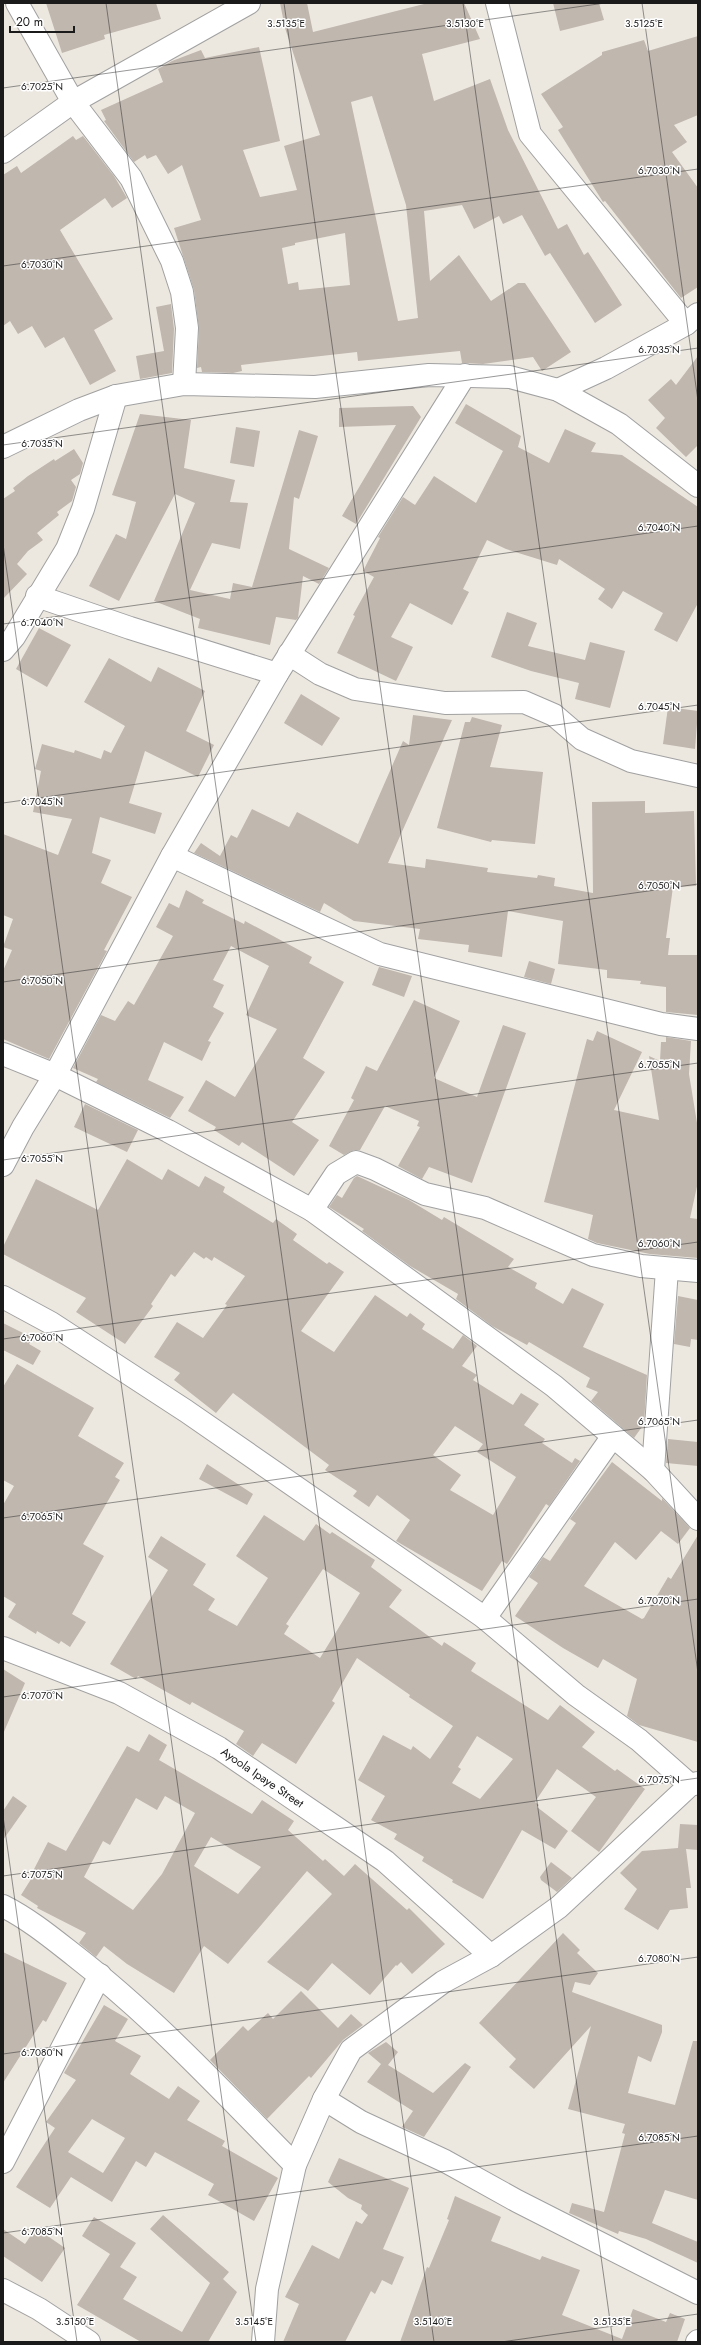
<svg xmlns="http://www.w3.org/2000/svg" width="701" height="2345" font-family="Jost,sans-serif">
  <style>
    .building { fill: #c0b7af; fill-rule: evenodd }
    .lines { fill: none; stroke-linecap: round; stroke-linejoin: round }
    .minor-casing { stroke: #a1a1a1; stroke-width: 24 }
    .minor { stroke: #fff; stroke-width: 22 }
    .ticks { fill: none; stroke: #1a1a1a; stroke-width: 1; stroke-opacity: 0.45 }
    .labels { text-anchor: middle; stroke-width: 3; stroke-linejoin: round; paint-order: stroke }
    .street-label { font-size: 12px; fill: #1a1a1a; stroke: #fff }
    .ticks-label { font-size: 10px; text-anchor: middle; fill: #1a1a1a; stroke: #fff; stroke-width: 3; stroke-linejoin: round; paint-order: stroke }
  </style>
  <rect width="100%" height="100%" fill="#ece8e0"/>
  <!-- building -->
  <g class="building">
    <polygon points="46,3 156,3 161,19 104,35 105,39 62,53"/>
    <path d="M280,3H307L313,32L428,3H464L480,39L422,54L434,101L490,79L508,130L558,229L567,224L584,255L588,252L622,305L595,323L550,253L545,256L522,215L503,224L499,216L474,229L462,205L424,211L430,281L459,255L491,301L518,283H525L571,352L542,371L533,357L483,364L462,363L460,351L358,361L357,352L241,365L242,371L233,373L202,372L201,367L197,368L199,329L194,290L174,228L201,220L182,165L168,174L156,155L147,159L145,155L134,162L104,121L106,120L101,110L163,82L158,69L172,61L201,50L205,58L259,47L280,141L243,150L260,197L297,190L284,146L320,135L285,28ZM372,96L406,205L418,318L398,321L351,102ZM345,233L350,285L299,290L298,282L288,284L282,248L295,245V243Z"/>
    <polygon points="553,3 599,3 604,20 560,31"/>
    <polygon points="698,36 698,115 674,125 687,142 672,152 698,188 698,287 681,298 605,201 603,202 558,130 563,127 541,94 602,55 602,52 644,40 648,51"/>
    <polygon points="73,136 76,140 83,136 114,176 127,198 112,208 105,198 60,230 113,319 94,330 116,371 90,385 64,337 45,348 32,326 18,334 10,321 3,326 3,175 17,166 21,173"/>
    <polygon points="171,304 174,329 172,373 140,379 136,356 164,351 156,307"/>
    <polygon points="698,356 698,445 686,457 656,428 665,418 648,400 671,379 676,385"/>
    <polygon points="466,404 521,436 518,447 549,463 565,429 596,443 591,452 622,455 698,507 698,603 677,642 654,630 663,613 623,591 612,609 598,599 605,589 559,559 557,565 506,549 487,540 463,589 469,592 452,625 410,603 391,637 413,647 396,681 337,653 355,616 353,615 374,577 363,571 380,538 378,537 403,497 415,505 434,476 476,503 503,451 455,423"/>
    <polygon points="413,406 421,417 356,524 342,516 396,425 339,427 339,408"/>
    <polygon points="140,414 191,420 184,468 235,480 230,502 248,503 240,549 212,543 190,590 230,599 233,583 252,587 299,430 318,436 299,499 294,497 289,549 329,568 319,584 303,576 298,618 296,620 276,617 270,645 198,628 200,619 154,601 195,503 175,494 119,601 89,586 116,534 126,539 136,502 112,495"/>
    <polygon points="236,427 260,431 254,467 230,463"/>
    <polygon points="74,449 83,463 80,474 71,480 76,487 72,501 57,512 59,515 37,533 43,540 28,551 17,564 27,574 3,599 3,499 15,491 13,488 28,476 54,459 55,461"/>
    <polygon points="507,612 537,623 528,646 585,660 590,642 625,651 610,708 575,699 579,683 531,671 491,657"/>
    <polygon points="39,628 71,645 47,687 16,669"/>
    <polygon points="109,658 151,682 158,667 205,691 186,731 214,745 198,777 145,751 129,803 162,813 155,834 100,817 92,853 111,860 101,883 132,897 104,950 107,951 49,1059 3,1039 3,971 12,950 3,947 13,919 3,915 3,834 58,855 72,819 33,812 41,771 35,769 42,744 74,753 75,750 101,759 104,750 111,753 125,726 84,702"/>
    <polygon points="301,694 340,718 322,746 284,723"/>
    <polygon points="668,707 698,711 695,749 663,744"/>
    <polygon points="413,715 452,720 388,863 425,868 426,859 488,868 487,872 537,878 538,875 555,878 554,886 593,893 592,802 645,801 645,813 694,811 696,886 673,887 666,938 670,938 668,955 698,955 698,1015 666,1012 666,987 640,984 641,981 607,978 607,970 558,964 563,921 508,911 502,957 468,952 469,945 418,939 420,929 354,921 324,903 320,912 194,853 201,843 220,856 231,835 237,838 252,809 289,827 297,812 358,844 403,741 409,745"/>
    <polygon points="472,717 502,725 490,767 543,772 535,844 492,840 491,842 437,828 465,722 470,722"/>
    <polygon points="186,890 204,900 202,903 244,924 245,921 312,957 309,963 344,982 303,1058 325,1072 292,1122 319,1140 294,1176 242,1142 239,1146 214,1130 216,1127 188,1111 206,1080 235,1097 277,1029 246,1015 269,966 231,946 213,980 224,985 213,1007 224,1013 208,1041 211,1042 202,1061 164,1042 148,1080 184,1097 170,1118 96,1082 98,1079 73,1068 101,1015 115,1021 128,1001 134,1005 173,936 156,927 169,903 179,908"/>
    <polygon points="529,961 555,969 551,984 524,977"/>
    <polygon points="379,967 412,976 404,997 372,985"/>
    <polygon points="414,1000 460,1021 434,1078 477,1097 503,1025 526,1033 472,1183 429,1167 422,1179 398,1166 420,1127 417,1126 419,1121 385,1106 360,1150 354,1150 344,1155 329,1146 354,1100 351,1098 366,1066 377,1071"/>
    <polygon points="597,1031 642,1052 614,1110 659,1120 649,1056 660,1061 661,1042 666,1042 666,1037 691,1041 689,1074 698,1129 698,1182 690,1218 698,1219 698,1258 650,1254 597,1243 588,1239 593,1215 544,1202 587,1039 593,1041"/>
    <polygon points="85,1104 138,1130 127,1152 74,1127"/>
    <path d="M127,1159L162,1180L168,1169L199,1187L205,1176L225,1187L223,1192L273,1223L276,1219L297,1234L293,1240L327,1264L329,1262L344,1272L301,1331L334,1352L375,1295L407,1317L410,1313L425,1324L422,1329L453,1349L463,1335L477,1346L462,1366L477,1375L473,1380L513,1405L521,1393L539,1404L524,1425L545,1439L542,1443L572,1463L575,1458L580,1461L549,1506L546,1504L507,1564L502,1561L482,1591L396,1541L410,1520L377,1495L369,1507L353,1496L357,1491L325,1470L329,1465L233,1393L216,1413L174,1380L180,1373L154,1357L177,1322L203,1338L227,1305L225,1304L245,1276L214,1257L212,1261L206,1257L204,1259L194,1252L175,1277L171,1274L151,1304L153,1306L125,1344L76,1312L86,1298L3,1254V1247L36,1179L98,1210ZM455,1426L483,1444L477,1452L516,1477L493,1515L450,1490L461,1475L433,1455Z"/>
    <polygon points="357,1176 409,1200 442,1220 444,1217 514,1259 508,1267 537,1283 535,1288 563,1304 572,1288 604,1304 583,1347 647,1375 644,1424 634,1438 591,1401 598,1392 586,1387 590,1378 529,1342 527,1345 492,1326 456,1299 458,1294 410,1266 362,1231 364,1229 329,1207 337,1195 342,1198 354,1178"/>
    <polygon points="678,1296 698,1300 698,1340 691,1339 690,1347 674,1344"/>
    <polygon points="3,1323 33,1338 29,1344 41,1351 33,1365 3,1350"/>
    <polygon points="17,1364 94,1408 78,1436 124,1463 115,1477 120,1480 83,1544 104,1556 72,1614 86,1622 70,1647 61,1641 59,1644 37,1631 36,1634 8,1617 16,1604 3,1596 3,1505 14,1486 3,1480 3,1387"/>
    <polygon points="668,1439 698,1442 698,1466 666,1463"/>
    <polygon points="612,1462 662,1501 662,1498 690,1528 678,1544 661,1531 636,1560 615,1542 584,1586 642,1619 644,1618 668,1577 671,1579 698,1535 698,1742 639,1725 627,1716 637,1679 603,1659 598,1668 563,1648 515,1616 538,1583 529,1577 543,1557 550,1561 576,1523 570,1519"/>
    <polygon points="207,1464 253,1494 247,1505 199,1479"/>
    <path d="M264,1515L304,1541L316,1524L330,1534L332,1532L375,1560L371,1567L402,1590L389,1607L442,1646L444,1642L476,1663L471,1671L548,1720L560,1705L595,1732L582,1747L615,1771L617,1769L645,1789L599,1852L571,1831L596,1797L557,1769L535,1802L539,1805L537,1807L568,1831L555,1849L522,1830L483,1899L452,1882L453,1880L422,1861L424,1857L394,1839L397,1834L371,1820L385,1796L358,1780L383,1735L411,1750L413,1746L430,1759L453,1726L409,1697L410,1695L357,1658L332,1701L335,1703L296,1764L262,1743L253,1756L236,1744L244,1731L192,1702L190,1705L138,1676L136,1679L110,1664L168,1570L148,1557L161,1536L206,1564L193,1585L215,1599L208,1610L237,1626L268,1578L236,1556ZM323,1569L360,1593L320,1658L284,1634L289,1626L286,1624ZM477,1736L513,1759L480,1799L452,1783L461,1769L458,1767Z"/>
    <polygon points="3,1669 25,1683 3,1734"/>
    <path d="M149,1734L167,1745L159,1760L252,1814L262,1800L294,1821L288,1830L323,1861L325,1859L344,1876L355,1864L407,1910L409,1908L445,1944L412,1974L401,1962L397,1966L396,1965L370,1995L332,1963L308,1991L267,1962L332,1894L307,1871L228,1964L204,1946L174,1993L127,1964L104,1946L96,1957L79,1943L86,1933L37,1908L38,1906L21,1895L33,1876L31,1875L48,1842L66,1851L127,1746L139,1752ZM165,1796L195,1813L162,1874L133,1910L84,1877L103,1841L110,1845L136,1798L157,1810ZM211,1837L261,1867L238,1894L194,1866Z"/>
    <polygon points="13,1796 27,1806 3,1840 3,1811"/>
    <polygon points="680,1824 698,1825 698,1850 686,1849 691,1888 686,1888 688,1908 670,1910 658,1930 624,1909 637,1889 620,1873 642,1851 678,1848"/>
    <polygon points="551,1862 572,1878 557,1892 541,1880 540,1877"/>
    <polygon points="563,1933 580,1950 577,1953 598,1973 590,1985 575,1982 572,1992 662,2025 662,2032 651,2062 638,2056 628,2093 675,2105 693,2041 698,2041 698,2200 665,2190 652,2223 698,2242 698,2263 646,2239 619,2231 618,2234 569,2213 572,2203 604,2212 625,2134 622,2133 625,2124 568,2109 591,2026 534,2089 509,2067 516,2059 479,2023"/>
    <polygon points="3,1952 67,1983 46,2022 43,2020 3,2083"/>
    <polygon points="301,1991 338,2028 351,2014 363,2025 343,2040 311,2078 309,2076 267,2119 210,2060 243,2026 248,2031 268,2013 273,2019"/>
    <path d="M104,2005L128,2019L115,2041L141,2056L130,2074L169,2099L178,2086L200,2101L187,2120L225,2141L222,2146L278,2178L254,2221L208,2195L214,2184L155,2152L146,2167L136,2161L112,2202L71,2177L50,2208L16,2187L55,2128L46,2122L76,2080L64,2073ZM92,2119L125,2138L103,2173L68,2152Z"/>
    <polygon points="386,2042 398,2052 388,2065 433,2093 465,2063 471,2067 424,2137 402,2127 413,2111 367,2082 381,2064 368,2053"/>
    <polygon points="339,2158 409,2188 383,2249 404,2257 392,2285 382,2280 375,2294 371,2291 345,2342 283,2342 299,2304 285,2297 312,2245 339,2259 356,2221 362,2224 368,2215 361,2209 362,2205 348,2198 328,2182"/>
    <polygon points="455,2196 501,2217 491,2241 540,2260 542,2256 580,2270 562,2315 622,2339 633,2309 666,2322 670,2313 685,2319 677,2342 400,2342 427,2267 429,2268 449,2220 447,2219"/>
    <polygon points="163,2215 229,2272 223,2279 237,2292 208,2342 141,2342 77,2305 110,2254 82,2236 94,2217 136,2243 120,2267 137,2277 123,2299 182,2332 210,2283 150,2229"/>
    <polygon points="36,2228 65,2248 42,2282 3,2256 3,2229 25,2244"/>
  </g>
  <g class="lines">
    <defs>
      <g id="minor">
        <polyline points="17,3 73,102 131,178 172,261 182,292 187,328 184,384"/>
        <polyline points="497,3 530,134 686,324"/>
        <polyline points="3,152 73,102 249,3"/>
        <polyline points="558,390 606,368 686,324 698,314"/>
        <polyline points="3,447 79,410 116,396 184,384 315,387 429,375 510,377 558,390 619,424 698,486"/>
        <polyline points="37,596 130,628 277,674"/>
        <polyline points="3,650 14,637 67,549 83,509 116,396"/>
        <polyline points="289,654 320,674 355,689 445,703 524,702 554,715 582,739 631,761 698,776"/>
        <polyline points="172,856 380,954 661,1024 698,1029"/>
        <polyline points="3,1054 55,1075 168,1131 312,1210 554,1386 653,1470 698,1519"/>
        <polyline points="3,1165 23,1127 55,1075 172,856 277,674 465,375"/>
        <polyline points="312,1210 336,1174 356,1162 375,1169 425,1194 485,1208 593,1255 641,1266 698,1271"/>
        <polyline points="3,1297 51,1323 186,1411 485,1618 576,1695 639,1740 690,1785"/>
        <polyline points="653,1470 667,1269"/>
        <polyline points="485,1618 613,1436"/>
        <path id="s1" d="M3,1648L119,1693L219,1748L385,1861L491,1956"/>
        <path d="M3,1906C29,1919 52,1938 75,1956C155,2018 224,2093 295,2165"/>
        <polyline points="324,2099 361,2122 445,2161 517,2201 698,2293"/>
        <polyline points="3,2162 100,1975"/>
        <polyline points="3,2290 39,2309 89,2342"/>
        <polyline points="263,2342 267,2289 295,2165 324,2099 351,2050 443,1982 491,1956 559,1907 690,1785 698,1783"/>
        <polyline points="697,2342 698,2341"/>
      </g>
    </defs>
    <!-- minor casing -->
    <use href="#minor" class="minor-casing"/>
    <!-- minor -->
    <use href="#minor" class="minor"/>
  </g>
  <!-- ticks -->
  <path class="ticks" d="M106,3L434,2342M284,3L613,2342M463,3L698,1673M642,3L698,401M3,88L605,3M3,266L698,169M3,445L698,348M3,544L256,2342M3,624L698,526M3,803L698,705M3,982L698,884M3,1160L698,1063M3,1339L698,1242M3,1518L698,1420M3,1697L698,1599M3,1816L77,2342M3,1876L698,1778M3,2054L698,1957M3,2233L698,2136M501,2342L698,2314"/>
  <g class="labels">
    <!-- street labels -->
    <g class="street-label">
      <text dy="4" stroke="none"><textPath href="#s1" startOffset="291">Ayoola Ipaye Street</textPath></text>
    </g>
  </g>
  <g class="ticks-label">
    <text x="286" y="27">3.5135°E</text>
    <text x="465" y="27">3.5130°E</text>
    <text x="644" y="27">3.5125°E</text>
    <text x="42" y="90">6.7025°N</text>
    <text x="659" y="174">6.7030°N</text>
    <text x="42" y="268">6.7030°N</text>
    <text x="659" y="353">6.7035°N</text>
    <text x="42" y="447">6.7035°N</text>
    <text x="659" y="531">6.7040°N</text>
    <text x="42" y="626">6.7040°N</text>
    <text x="659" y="710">6.7045°N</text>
    <text x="42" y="805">6.7045°N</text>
    <text x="659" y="889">6.7050°N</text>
    <text x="42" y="984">6.7050°N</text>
    <text x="659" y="1068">6.7055°N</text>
    <text x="42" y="1162">6.7055°N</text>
    <text x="659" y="1247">6.7060°N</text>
    <text x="42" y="1341">6.7060°N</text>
    <text x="659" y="1425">6.7065°N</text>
    <text x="42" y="1520">6.7065°N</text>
    <text x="659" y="1604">6.7070°N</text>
    <text x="42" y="1699">6.7070°N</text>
    <text x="659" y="1783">6.7075°N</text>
    <text x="42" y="1878">6.7075°N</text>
    <text x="659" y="1962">6.7080°N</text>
    <text x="42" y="2056">6.7080°N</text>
    <text x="659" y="2141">6.7085°N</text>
    <text x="42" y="2235">6.7085°N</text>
    <text x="75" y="2325">3.5150°E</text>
    <text x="254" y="2325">3.5145°E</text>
    <text x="433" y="2325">3.5140°E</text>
    <text x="612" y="2325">3.5135°E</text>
  </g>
  <!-- border -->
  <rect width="701" height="2345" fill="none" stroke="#1a1a1a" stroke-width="8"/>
  <!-- scale -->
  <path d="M10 26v6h64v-6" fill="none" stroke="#1a1a1a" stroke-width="2"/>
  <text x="16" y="26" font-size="12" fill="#1a1a1a" stroke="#ffffff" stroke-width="3" paint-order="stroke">20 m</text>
</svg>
